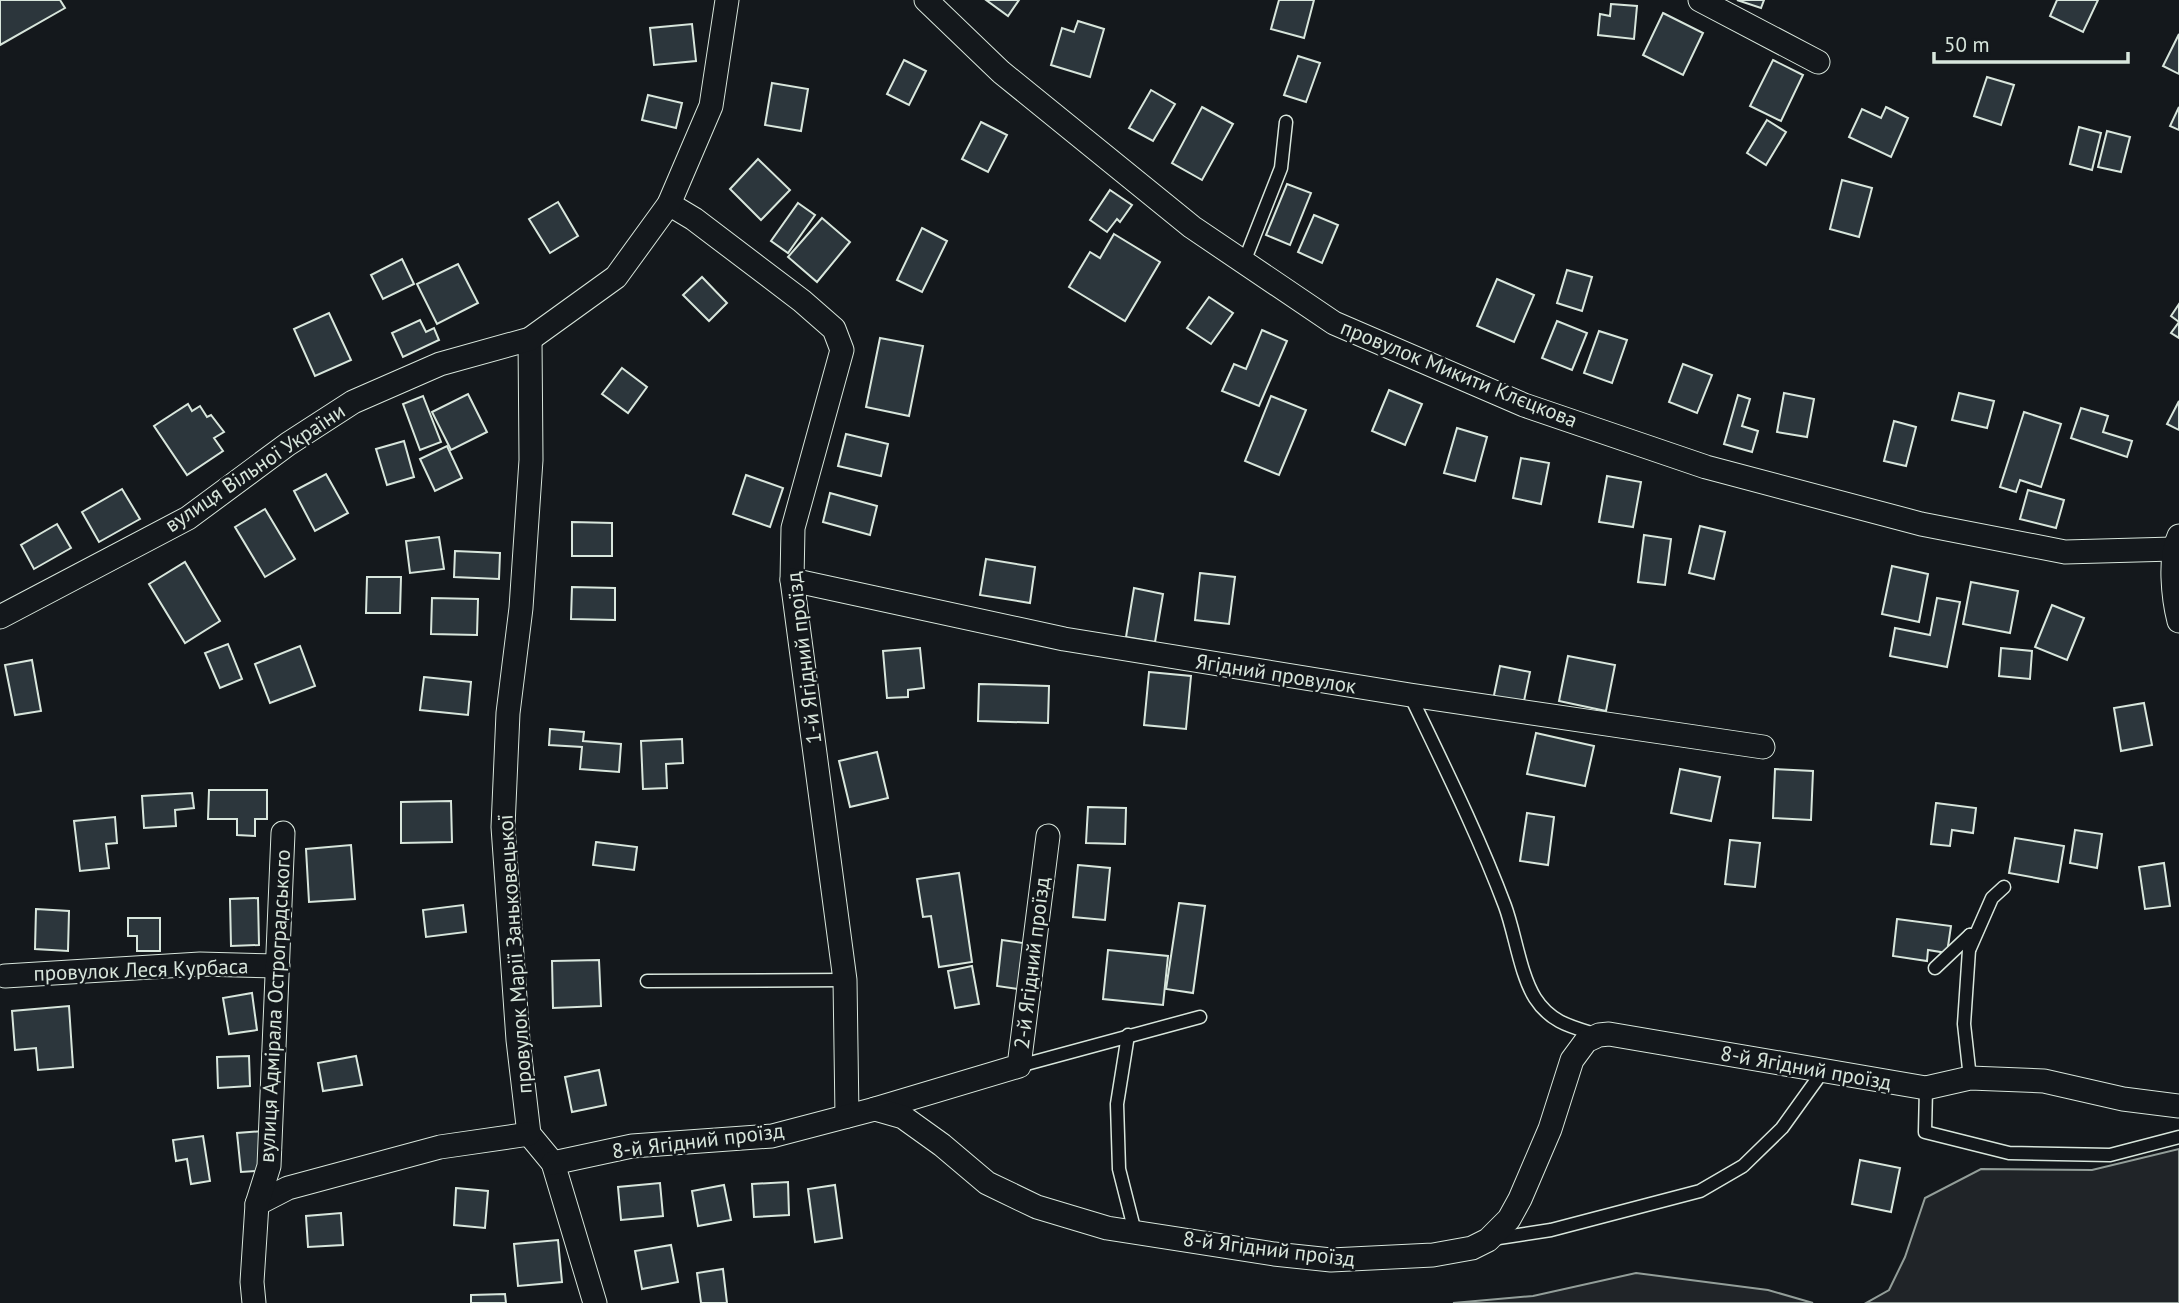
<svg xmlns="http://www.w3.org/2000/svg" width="2179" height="1303" font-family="'PT Sans',sans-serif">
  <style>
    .green { fill: #202428; stroke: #939e99; stroke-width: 2 }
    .building { fill: #2c363c; stroke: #d8e6dc; stroke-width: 2 }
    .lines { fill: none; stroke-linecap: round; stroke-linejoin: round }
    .service-casing { stroke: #d8e6dc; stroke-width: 15 }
    .minor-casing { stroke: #d8e6dc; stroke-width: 25 }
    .service { stroke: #14181c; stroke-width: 12 }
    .minor { stroke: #14181c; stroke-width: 23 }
    .labels { text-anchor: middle; stroke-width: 5; stroke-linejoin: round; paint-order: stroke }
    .street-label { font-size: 21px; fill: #d8e6dc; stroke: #14181c }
  </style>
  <rect width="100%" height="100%" fill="#14181c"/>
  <!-- green -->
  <g class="green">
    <polygon points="2179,1149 2179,1303 1866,1303 1889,1290 1905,1257 1925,1198 1981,1169 2092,1170"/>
    <polygon points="1636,1273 1768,1290 1813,1303 1453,1303 1533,1296"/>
  </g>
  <!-- building -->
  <g class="building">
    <polygon points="0,0 60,0 65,8 0,45"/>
    <polygon points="986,0 1019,0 1008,16"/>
    <polygon points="1279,0 1314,0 1304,38 1271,29"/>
    <polygon points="1737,0 1764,0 1761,8"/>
    <polygon points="2057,0 2098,0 2083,32 2050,16"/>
    <polygon points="1611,4 1637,6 1634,39 1598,35 1600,14 1610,16"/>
    <polygon points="1663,13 1703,33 1683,75 1643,55"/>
    <polygon points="1078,21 1104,29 1090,77 1051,65 1062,28 1074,32"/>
    <polygon points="692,24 696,61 654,65 650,28"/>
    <polygon points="2179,34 2179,74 2163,66"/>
    <polygon points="1298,56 1320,63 1306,102 1284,95"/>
    <polygon points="904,60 926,71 909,105 887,94"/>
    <polygon points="1773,60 1803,75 1781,121 1750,106"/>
    <polygon points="1987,77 2014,85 2001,125 1974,116"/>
    <polygon points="772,83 808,89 801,131 765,125"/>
    <polygon points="1151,90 1175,104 1153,141 1129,128"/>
    <polygon points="648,95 682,103 676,128 642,120"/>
    <polygon points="1202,107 1233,124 1202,180 1172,163"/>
    <polygon points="1886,107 1908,118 1891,157 1849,137 1862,109 1881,118"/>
    <polygon points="2179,107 2179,130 2170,126"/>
    <polygon points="1767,120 1786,132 1766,165 1747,153"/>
    <polygon points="981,122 1007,135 988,172 962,159"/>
    <polygon points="2079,127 2101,133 2092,170 2070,164"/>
    <polygon points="2107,131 2130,137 2121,172 2098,167"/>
    <polygon points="758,159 790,190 761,220 730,189"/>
    <polygon points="1842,180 1872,188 1859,237 1830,229"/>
    <polygon points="1287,184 1311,193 1290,245 1266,235"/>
    <polygon points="1110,190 1132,205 1120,222 1117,219 1107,232 1090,220"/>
    <polygon points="558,202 578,236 550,253 529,219"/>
    <polygon points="798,203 815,215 788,253 771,241"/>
    <polygon points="1314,215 1338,225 1322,263 1298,252"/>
    <polygon points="822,218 850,242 817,282 788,257"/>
    <polygon points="922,228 947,241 922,292 897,280"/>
    <polygon points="1114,234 1160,262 1125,321 1069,287 1090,252 1100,258"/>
    <polygon points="402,259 414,284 383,299 371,275"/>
    <polygon points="458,264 478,303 437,324 417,284"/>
    <polygon points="1567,270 1592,277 1582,311 1557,303"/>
    <polygon points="702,277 727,303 709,321 683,295"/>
    <polygon points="1497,279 1534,295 1514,342 1477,326"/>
    <polygon points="1209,297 1233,313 1211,344 1187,328"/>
    <polygon points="2179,304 2179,338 2171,333 2179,322 2171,316"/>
    <polygon points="329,313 351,360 315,376 294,329"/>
    <polygon points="420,320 426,332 434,328 439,340 403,357 392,333"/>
    <polygon points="1557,321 1587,333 1572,370 1542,358"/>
    <polygon points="1262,330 1287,341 1259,406 1222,391 1234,364 1246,369"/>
    <polygon points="1599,331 1627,340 1612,383 1584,373"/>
    <polygon points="880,338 923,346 909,416 866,407"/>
    <polygon points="1683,364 1712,375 1697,413 1669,402"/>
    <polygon points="622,368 647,387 628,413 602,394"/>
    <polygon points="1389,390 1422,404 1405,445 1372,431"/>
    <polygon points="1784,393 1814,399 1807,437 1777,432"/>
    <polygon points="1959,393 1994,401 1987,428 1952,420"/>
    <polygon points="468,394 487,432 451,450 432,412"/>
    <polygon points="1738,395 1750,399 1742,426 1758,431 1752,452 1724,444"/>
    <polygon points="423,396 441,442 420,450 403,404"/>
    <polygon points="1271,396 1306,410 1279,475 1245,461"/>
    <polygon points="2179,401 2179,430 2167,424"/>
    <polygon points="188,404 192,411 200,406 207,417 211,415 224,432 214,438 223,451 187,475 154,426"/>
    <polygon points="2081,408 2108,416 2103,432 2132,441 2127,457 2071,438"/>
    <polygon points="2024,412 2061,424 2041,487 2020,480 2016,492 2000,487"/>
    <polygon points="1894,421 1916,427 1906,466 1884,461"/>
    <polygon points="1457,428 1487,437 1475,481 1444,473"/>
    <polygon points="846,434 888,444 881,476 838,466"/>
    <polygon points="404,441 414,477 387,485 376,449"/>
    <polygon points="447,446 462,478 435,491 420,459"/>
    <polygon points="1521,458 1549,463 1541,504 1513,498"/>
    <polygon points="326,474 348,513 315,531 294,491"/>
    <polygon points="746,475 783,488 770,527 733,514"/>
    <polygon points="1607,476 1641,482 1633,527 1599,522"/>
    <polygon points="122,489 140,519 99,542 82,512"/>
    <polygon points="2028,490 2064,500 2056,528 2020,519"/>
    <polygon points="830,493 877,506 870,535 823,522"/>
    <polygon points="265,509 295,559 265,577 235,527"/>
    <polygon points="572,522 612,523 612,556 572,556"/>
    <polygon points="57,524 71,548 34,569 21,545"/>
    <polygon points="1700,526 1725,532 1714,579 1689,573"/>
    <polygon points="1644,535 1671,539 1665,585 1638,582"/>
    <polygon points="439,537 444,569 410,573 406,541"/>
    <polygon points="455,551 500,553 499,579 454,577"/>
    <polygon points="986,559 1035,567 1030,603 980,595"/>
    <polygon points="185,562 220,621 185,643 149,584"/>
    <polygon points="1892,566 1928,574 1919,622 1882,614"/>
    <polygon points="1200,573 1235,577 1229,624 1195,620"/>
    <polygon points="367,577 401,577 400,613 366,613"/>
    <polygon points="1971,582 2018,591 2010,633 1963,624"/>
    <polygon points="572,587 615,588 615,620 571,619"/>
    <polygon points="1134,588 1163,594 1155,642 1126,637"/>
    <polygon points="432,598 478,599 477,635 431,634"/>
    <polygon points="1937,598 1960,602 1947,667 1890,656 1895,628 1930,635"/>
    <polygon points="2052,605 2084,618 2067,660 2035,647"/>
    <polygon points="228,644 242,679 220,688 205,653"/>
    <polygon points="300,646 315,686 270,703 255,664"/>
    <polygon points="920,648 924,688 908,690 908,697 887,698 883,651"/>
    <polygon points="2001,648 2032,651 2030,679 1999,676"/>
    <polygon points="1568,656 1615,665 1606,711 1559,701"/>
    <polygon points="32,660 41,711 15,715 5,665"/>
    <polygon points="1500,666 1530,672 1523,706 1493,700"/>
    <polygon points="1149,672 1191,676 1186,729 1144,725"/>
    <polygon points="424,677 471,682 468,715 420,710"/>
    <polygon points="979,684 1049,686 1048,723 978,721"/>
    <polygon points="2144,703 2152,745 2121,751 2114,708"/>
    <polygon points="550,729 584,732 583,741 621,744 619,772 580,769 582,747 549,745"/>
    <polygon points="1536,733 1594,746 1585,786 1527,774"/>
    <polygon points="682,739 683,763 666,764 667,788 643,789 641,741"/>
    <polygon points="877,752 888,798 850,807 839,761"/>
    <polygon points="1680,769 1720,777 1711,821 1671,813"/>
    <polygon points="1775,769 1813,771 1811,820 1773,818"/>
    <polygon points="209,790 267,790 267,819 255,819 255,836 237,835 237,819 208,819"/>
    <polygon points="192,793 194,808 175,810 176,826 144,828 142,796"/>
    <polygon points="451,801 452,842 401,843 401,802"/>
    <polygon points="1936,803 1976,808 1973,833 1952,830 1950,846 1931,844"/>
    <polygon points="1088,807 1126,808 1125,844 1086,843"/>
    <polygon points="1527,813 1554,817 1548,865 1520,861"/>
    <polygon points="115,817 117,843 106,844 109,868 80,871 74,821"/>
    <polygon points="2075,830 2102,834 2097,868 2070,863"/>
    <polygon points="2015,838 2064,846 2058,882 2009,873"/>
    <polygon points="1730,840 1760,843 1755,887 1725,884"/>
    <polygon points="596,842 637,847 634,870 593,865"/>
    <polygon points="351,845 355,899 309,902 306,849"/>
    <polygon points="2164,863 2170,906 2145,909 2139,867"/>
    <polygon points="1078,865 1110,868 1105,920 1073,917"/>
    <polygon points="959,873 972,962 939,967 931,916 923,917 917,879"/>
    <polygon points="258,898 259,945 231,946 230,899"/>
    <polygon points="1179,903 1205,906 1193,993 1166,989"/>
    <polygon points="463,905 466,932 426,937 423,910"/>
    <polygon points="36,909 69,911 68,951 35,949"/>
    <polygon points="128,918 160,918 160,951 137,951 137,936 128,936"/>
    <polygon points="1897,919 1951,926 1947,953 1928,950 1927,961 1893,956"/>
    <polygon points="1002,940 1023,943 1018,989 997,986"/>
    <polygon points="1108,950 1168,956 1163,1005 1103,999"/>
    <polygon points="599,960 601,1006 553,1008 552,961"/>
    <polygon points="972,966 979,1004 955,1008 948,971"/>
    <polygon points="252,993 257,1030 229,1034 223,998"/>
    <polygon points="69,1006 73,1067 38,1070 36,1048 15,1050 12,1011"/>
    <polygon points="249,1056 250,1086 218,1088 217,1057"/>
    <polygon points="356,1056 362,1085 323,1091 318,1063"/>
    <polygon points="599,1070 606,1105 572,1112 565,1077"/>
    <polygon points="264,1131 268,1170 241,1172 237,1133"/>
    <polygon points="203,1136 210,1181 191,1184 187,1159 176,1161 173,1140"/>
    <polygon points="1860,1160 1900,1168 1891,1212 1852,1204"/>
    <polygon points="788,1182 789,1215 754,1217 752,1184"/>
    <polygon points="660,1183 663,1216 621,1220 618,1187"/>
    <polygon points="724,1185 731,1220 698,1226 692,1191"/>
    <polygon points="835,1185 842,1238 815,1242 808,1189"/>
    <polygon points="456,1188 488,1191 485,1228 454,1225"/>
    <polygon points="341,1213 343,1245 308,1247 306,1216"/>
    <polygon points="558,1240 562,1282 518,1286 514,1244"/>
    <polygon points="671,1245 678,1282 642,1289 635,1251"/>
    <polygon points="723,1269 727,1303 701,1303 697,1273"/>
    <polygon points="505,1294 506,1303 471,1303 471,1295"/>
  </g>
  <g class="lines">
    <defs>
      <g id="service">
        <polyline points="1244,262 1281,168 1286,122"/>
        <path d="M1410,695C1443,764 1478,834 1505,906C1515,933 1520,974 1535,998C1551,1023 1572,1027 1598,1035"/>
        <polyline points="1970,935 1964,1024 1970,1078"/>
        <polyline points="1935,968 1970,935 1970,948 1992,898 2004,887"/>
        <polyline points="647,981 845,980"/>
        <polyline points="1128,1035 1117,1104 1119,1169 1135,1232"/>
        <polyline points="1019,1066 1200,1017"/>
        <polyline points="1926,1088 1925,1132 2009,1153 2110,1155 2179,1137"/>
        <polyline points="1492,1239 1551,1230 1700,1191 1743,1166 1782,1128 1823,1071"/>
      </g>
      <g id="minor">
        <polyline points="926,0 1001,72 1192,227 1334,323 1524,405 1706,467 1921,524 2065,552 2173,549"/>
        <polyline points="1700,0 1818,62"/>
        <polyline points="669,204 694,219 802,301 834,329 842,350 793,528 792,580 845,980 847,1116"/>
        <polyline points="530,339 531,460 521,608 508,713 503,827 518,1040 529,1134 553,1163 595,1303"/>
        <path d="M2179,536C2169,557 2173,598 2179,621"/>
        <polyline points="792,580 1064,639 1410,695 1763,747"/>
        <polyline points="0,617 188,518 288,444 353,402 440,364 530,339 616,277 669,204 711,106 727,0"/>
        <polyline points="5,976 200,964 278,966"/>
        <polyline points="875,1109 1019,1066 1048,836"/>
        <polyline points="553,1163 632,1146 772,1136 875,1109 903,1117 942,1145 987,1183 1037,1207 1107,1228 1274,1254 1331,1260 1433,1255 1472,1248 1488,1240 1509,1219 1520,1199 1550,1129 1572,1060 1586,1041 1599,1035 1609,1034 1926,1088 1970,1078 2044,1081 2123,1099 2179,1106"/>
        <polyline points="257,1204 288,1188 440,1147 529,1134"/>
        <polyline points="254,1303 252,1282 257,1204 269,1166 283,833"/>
      </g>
    </defs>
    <!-- service casing -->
    <use href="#service" class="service-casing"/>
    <!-- minor casing -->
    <use href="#minor" class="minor-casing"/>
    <!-- service -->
    <use href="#service" class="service"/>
    <!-- minor -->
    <use href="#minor" class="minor"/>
  </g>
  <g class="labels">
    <!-- street labels -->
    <g class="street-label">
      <text transform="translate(1459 374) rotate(22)" y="7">провулок Микити Клєцкова</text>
      <text transform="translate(255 468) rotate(-34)" y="7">вулиця Вільної України</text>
      <text transform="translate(804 658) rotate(-97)" y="7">1-й Ягідний проїзд</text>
      <text transform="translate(1276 674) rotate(9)" y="7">Ягідний провулок</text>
      <text transform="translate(515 954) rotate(-94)" y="7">провулок Марії Заньковецької</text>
      <text transform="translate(1032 963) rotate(-83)" y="7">2-й Ягідний проїзд</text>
      <text transform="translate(141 970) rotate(-2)" y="7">провулок Леся Курбаса</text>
      <text transform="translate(275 1006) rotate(-87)" y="7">вулиця Адмірала Остроградського</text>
      <text transform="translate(1806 1068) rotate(10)" y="7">8-й Ягідний проїзд</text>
      <text transform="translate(698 1141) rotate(-7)" y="7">8-й Ягідний проїзд</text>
      <text transform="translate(1269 1249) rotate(7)" y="7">8-й Ягідний проїзд</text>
    </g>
  </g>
  <!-- scale -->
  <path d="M1934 52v10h194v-10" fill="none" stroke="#d8e6dc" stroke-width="3.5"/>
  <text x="1944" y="52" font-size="21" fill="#d8e6dc" stroke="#14181c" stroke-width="5" paint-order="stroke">50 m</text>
</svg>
